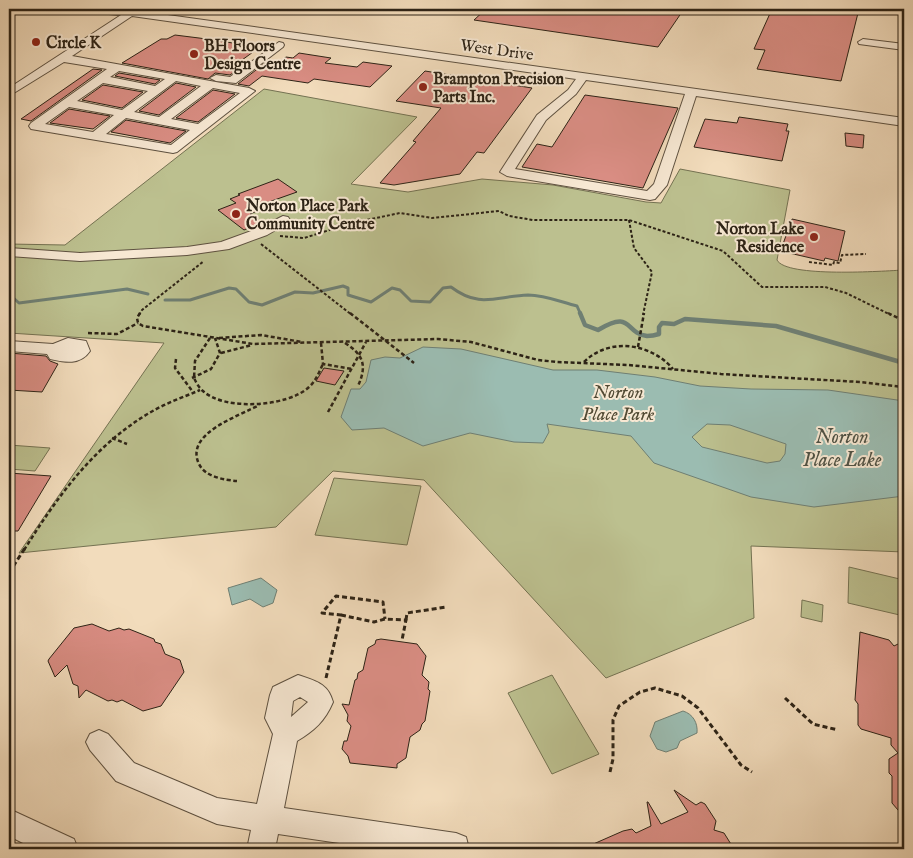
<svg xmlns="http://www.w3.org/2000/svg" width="913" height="858" font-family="'IM FELL English',serif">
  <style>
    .green { fill: #bcc08f; stroke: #747252 }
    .water { fill: #9bbcb1; stroke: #6f7f73; fill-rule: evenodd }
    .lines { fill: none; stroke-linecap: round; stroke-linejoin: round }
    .stream-far1 { stroke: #6f7f73; stroke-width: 3 }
    .stream { stroke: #6f7f73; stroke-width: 4.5 }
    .building { fill: #d98d83; stroke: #2d2316 }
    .minor-casing { stroke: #5e5140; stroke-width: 2 }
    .path-far3 { stroke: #2d2316; stroke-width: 1; stroke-dasharray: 2 1; stroke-linecap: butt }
    .path-far2 { stroke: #2d2316; stroke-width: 2; stroke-dasharray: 3 2; stroke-linecap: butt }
    .path-far1 { stroke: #2d2316; stroke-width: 2.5; stroke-dasharray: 4 2.5; stroke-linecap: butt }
    .path { stroke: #2d2316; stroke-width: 3; stroke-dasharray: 5 3; stroke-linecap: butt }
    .minor { fill: #f7e8d3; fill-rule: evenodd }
    .poi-dot { fill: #8f2418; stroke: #f7e8d3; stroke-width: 2 }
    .labels { text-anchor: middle; stroke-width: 4; stroke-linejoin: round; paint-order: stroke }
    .far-poi-label { font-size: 16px; font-weight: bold; fill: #2d2316; stroke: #f7e8d3; text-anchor: start }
    .far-street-label { font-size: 16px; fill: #2d2316; stroke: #f7e8d3 }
    .park-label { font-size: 19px; font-style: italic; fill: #514a34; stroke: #f7e8d3 }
    .water-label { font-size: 20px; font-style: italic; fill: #4e5144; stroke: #f7e8d3 }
  </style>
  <rect width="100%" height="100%" fill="#f2dcbc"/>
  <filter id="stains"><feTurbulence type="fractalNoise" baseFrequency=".004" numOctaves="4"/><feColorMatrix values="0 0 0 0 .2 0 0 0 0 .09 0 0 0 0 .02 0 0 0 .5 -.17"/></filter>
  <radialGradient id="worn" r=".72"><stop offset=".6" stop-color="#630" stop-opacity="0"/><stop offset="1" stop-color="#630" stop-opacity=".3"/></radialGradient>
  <!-- green -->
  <g class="green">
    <path d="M264,89L417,117L351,184L408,192L482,179L553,185L646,202L661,203L680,169L790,190L777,260C786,278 884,271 904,270V552L751,546L754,618L606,678L424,480L333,471L276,527L19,553L164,343L9,333V244L65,245Z"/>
    <polygon points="9,445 50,448 35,471 9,469"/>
    <polygon points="334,478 421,486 407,545 315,535"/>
    <polygon points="849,567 904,580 904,616 848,603"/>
    <polygon points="802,600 823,605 822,622 801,617"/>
    <polygon points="552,675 599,754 552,774 508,693"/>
  </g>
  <!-- water -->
  <g class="water">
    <path d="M423,347L461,349L553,370H597L655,377L700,386L751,389L828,390L904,401V496L814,507L751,497L654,463L631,436L547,424L549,432L543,443L514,442L470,433L423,446L384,428L352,430L341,417L351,389H360L366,382L371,360L385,357L400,358ZM707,424L730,425L786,444L785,454L780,461L767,463L702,447L692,437Z"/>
    <polygon points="261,578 277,590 273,603 263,607 250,599 232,605 228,588"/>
    <path d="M683,711C693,714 698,723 697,733L680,741L677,748L666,752L657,749L650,736L655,722Z"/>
  </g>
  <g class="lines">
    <!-- stream-far1 -->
    <g class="stream-far1">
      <polyline points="9,294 19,303 127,289 148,294"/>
      <path d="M165,300H190L229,288L236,289L249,302L262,305L295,292L313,293L343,286L348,288V295L371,302L392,288L400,290L411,301L430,302L443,288L451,287C480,309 496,296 528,295C545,295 561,302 577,306L581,315"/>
    </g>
    <!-- stream -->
    <path class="stream" d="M580,313L585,325L598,330C633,309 624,333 647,336C651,336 656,335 659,334V327L662,323L674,324L685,319L776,326L904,363"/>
  </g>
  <!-- building -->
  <g class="building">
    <polygon points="486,9 684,9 658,47 474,20"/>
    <polygon points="772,9 859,9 841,81 757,69 765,50 754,49"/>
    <polygon points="175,35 199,38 260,47 242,60 249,61 230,75 215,73 208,79 122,63 161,39 167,39"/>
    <polygon points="299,53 331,58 325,63 357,67 363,62 392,66 370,87 314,79 308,83 262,76 249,86 238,84 265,63 275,65 286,57 293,58"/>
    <polygon points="93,69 102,70 31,121 21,119"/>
    <polygon points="425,71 532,88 484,153 477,152 460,174 394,185 380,183 416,142 413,141 441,108 396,101"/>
    <polygon points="119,73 160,80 155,84 115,76"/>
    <polygon points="176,83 196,87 159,115 139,111"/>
    <polygon points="103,85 143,92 122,108 82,100"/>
    <polygon points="213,90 235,94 198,122 176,118"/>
    <polygon points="585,95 678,108 643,188 522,167 537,144 552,147"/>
    <polygon points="69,109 110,116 93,129 50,123"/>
    <polygon points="739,117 788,124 786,131 789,131 782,161 694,147 705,119 737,123"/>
    <polygon points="126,120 186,131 170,143 111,132"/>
    <polygon points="845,133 864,135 863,148 846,146"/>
    <polygon points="278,179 297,192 263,204 267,207 250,214 262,222 244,230 218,210 236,203 230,199 240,195 238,194"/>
    <polygon points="792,219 845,231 838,261 825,258 824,261 789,253 791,245 783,244"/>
    <polygon points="9,353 46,356 50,361 58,364 42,392 9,390"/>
    <polygon points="324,368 344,371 335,385 316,381"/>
    <polygon points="9,473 51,476 18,531 9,531"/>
    <polygon points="92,624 109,631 119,628 124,630 129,629 154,639 155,642 161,644 165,654 180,660 184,672 161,706 143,711 122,700 117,702 112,700 108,701 86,690 79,698 78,686 73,684 67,665 55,677 48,661 49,659 74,628"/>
    <polygon points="860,632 889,640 894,646 904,641 904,817 892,803 892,776 889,773 889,759 898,753 891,745 891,738 861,729 858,725 858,704 855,700"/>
    <polygon points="381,639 417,644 426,656 422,675 429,682 428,689 430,691 425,721 422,724 420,730 410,737 406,758 397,764 397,768 350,763 348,756 342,749 344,741 347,741 351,726 347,721 348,715 342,704 349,705 355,680 357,679 358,673 363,670 368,648 375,644 376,640"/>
    <polygon points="674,790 696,805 701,802 705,804 716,821 714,830 724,833 734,849 582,849 623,831 632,829 636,833 651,826 647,802 648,802 661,824 688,812"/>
  </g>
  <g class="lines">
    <defs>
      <g id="minor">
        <path d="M80,9H139V11L904,118V126L696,96L667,185L655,199L650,200L507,176L500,172L537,115L568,90L576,79L132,16L72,56L249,88L255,91L177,152L173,153L31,129L29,126L31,123L107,69L64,62L9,96V88L121,15L85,12ZM119,71L165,79L155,86L110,77ZM586,80L685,94L654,184L647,191L515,169L546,120L576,94ZM176,81L201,86L159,117L134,112ZM103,83L148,91L122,110L77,101ZM213,88L240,93L198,124L171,119ZM69,107L114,115L93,132L45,124ZM126,118L190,130L171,145L106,134Z"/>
        <polygon points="863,39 904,44 904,50 859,44 858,42"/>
        <polygon points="279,42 283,43 284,45 283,47 236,83 216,81 210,78 216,75 230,77"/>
        <polygon points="283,216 288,217 290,220 288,223 267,235 229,249 187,255 80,261 9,256 9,248 80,253 187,247 221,242 257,229"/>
        <path d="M68,338L86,341L90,351C80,366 64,362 50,359L47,354L9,351V341L53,344Z"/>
        <path d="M298,675C315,681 328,683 333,702C325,721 314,731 297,741L284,808L456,833L466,837L469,849H380L278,834L275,849H247L251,830L217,824L116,781L90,750L86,742L90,734L99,730L108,734L134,763L217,798L257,804L273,734L265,718L270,695L273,687ZM300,697L308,702L291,717L293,701Z"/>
        <polygon points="9,809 74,839 78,849 35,849 9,836"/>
      </g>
    </defs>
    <!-- minor casing -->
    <use href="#minor" class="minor-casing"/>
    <!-- path-far3 -->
    <polyline class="path-far3" points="9,108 13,105"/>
    <!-- path-far2 -->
    <g class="path-far2">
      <polyline points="629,220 634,248 652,272 643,315"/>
      <polyline points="280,236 304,238 352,223 400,213 432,218 499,211 509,216 533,220 629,220 723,251 762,287 825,287 846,293 891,315"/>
      <polyline points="261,244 352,315"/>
      <polyline points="809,262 833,265 834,262 840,263 842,255 866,254"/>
      <polyline points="139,315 142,310 204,261"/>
    </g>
    <!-- path-far1 -->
    <g class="path-far1">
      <polyline points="140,313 137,318 138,323 143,326 253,344 438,339 471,342 538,360 557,362 628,365 721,374 860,382 904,387"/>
      <polyline points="350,313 414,363"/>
      <polyline points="888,313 904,321"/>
      <polyline points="88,333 117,334 138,323"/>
      <path d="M210,338L195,361L194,378C196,382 199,388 203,391C224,411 288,407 309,387C316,381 319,372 323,364"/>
      <polyline points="219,338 261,335 302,342"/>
      <polyline points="321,343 323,364 352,369"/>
      <path d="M345,343C364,355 367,366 358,386"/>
      <polyline points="638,347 644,313"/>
      <polyline points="221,353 252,345"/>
      <polyline points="176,359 175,368 193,392"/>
      <path d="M584,362C609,337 651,343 673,369"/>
      <polyline points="192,378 211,369 220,353 215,338"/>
      <polyline points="328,412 366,342"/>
      <polyline points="112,438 127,444"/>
      <path d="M237,481C225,480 205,477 199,464C184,433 240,416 259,405"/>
      <path d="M24,550C58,496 94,445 151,412C166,403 184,397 200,390"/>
    </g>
    <!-- path -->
    <g class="path">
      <polyline points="9,573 25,548"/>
      <polyline points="341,615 374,622 385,619 406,620 402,640"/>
      <polyline points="406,620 407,613 446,607"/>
      <polyline points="326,678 341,615 322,613 336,596 383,602 385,619"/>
      <polyline points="785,698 813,724 838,730"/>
      <polyline points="610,772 613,759 613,720 619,706 640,692 655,688 682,696 698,708 741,765 752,772"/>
    </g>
    <!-- minor -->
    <use href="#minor" class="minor"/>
  </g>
  <!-- markers -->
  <g class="poi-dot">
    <circle cx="36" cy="42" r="5"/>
    <circle cx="194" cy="54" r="5"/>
    <circle cx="423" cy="87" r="5"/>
    <circle cx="236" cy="214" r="5"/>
    <circle cx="814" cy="237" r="5"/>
  </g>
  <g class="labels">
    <!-- far-poi labels -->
    <g class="far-poi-label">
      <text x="46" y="48">Circle K</text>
      <text x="204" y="51">BH Floors<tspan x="204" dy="18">Design Centre</tspan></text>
      <text x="433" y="84">Brampton Precision<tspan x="433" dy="18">Parts Inc.</tspan></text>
      <text x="246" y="211">Norton Place Park<tspan x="246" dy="18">Community Centre</tspan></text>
      <text x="804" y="234" text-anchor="end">Norton Lake<tspan x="804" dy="18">Residence</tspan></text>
    </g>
    <!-- far-street labels -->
    <g class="far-street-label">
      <text transform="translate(497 49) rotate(8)" y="6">West Drive</text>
    </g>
    <!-- park labels -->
    <g class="park-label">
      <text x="618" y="398">Norton<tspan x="618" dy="22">Place Park</tspan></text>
    </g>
    <!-- water labels -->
    <g class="water-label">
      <text x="842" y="443">Norton<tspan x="842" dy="23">Place Lake</tspan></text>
    </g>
  </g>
  <!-- margin -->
  <rect width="913" height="858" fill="none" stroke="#f2dcbc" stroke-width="30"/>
  <rect x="10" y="10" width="893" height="838" fill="none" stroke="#2d2316" stroke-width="2.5"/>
  <rect x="15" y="15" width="883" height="828" fill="none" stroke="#2d2316"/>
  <rect width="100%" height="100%" filter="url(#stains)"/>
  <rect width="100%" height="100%" fill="url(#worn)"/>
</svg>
